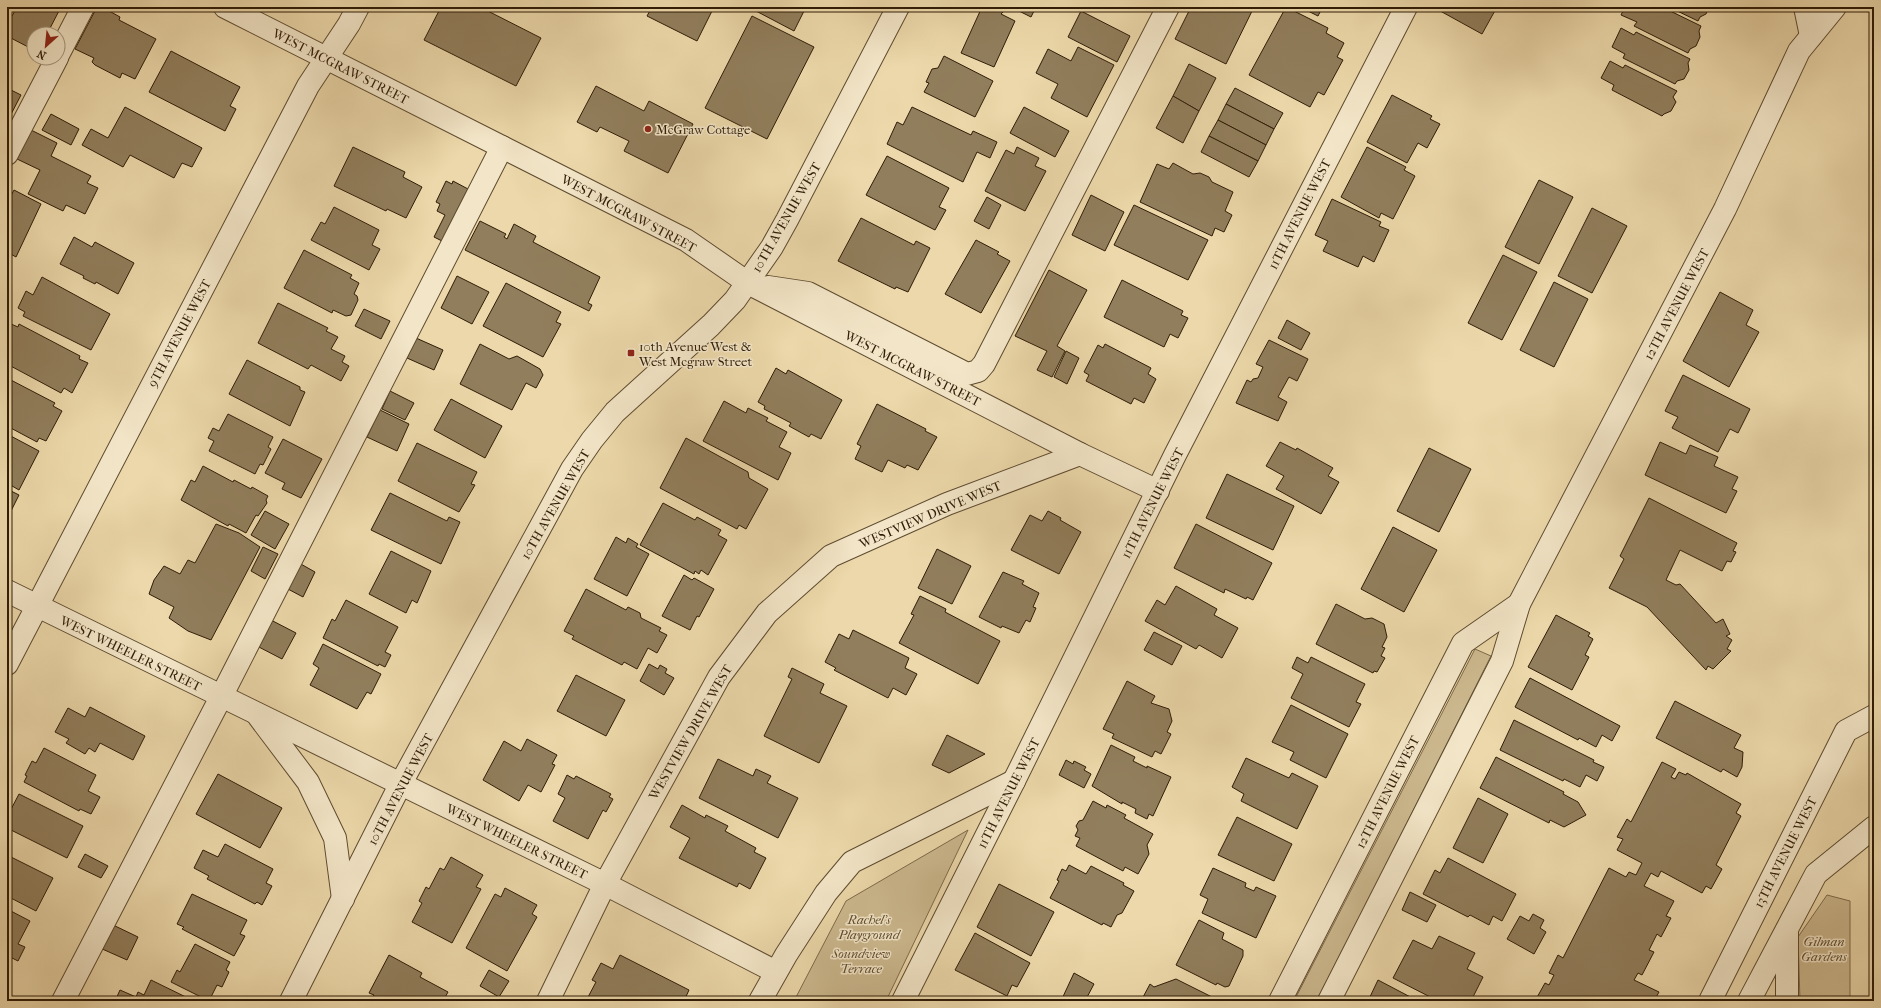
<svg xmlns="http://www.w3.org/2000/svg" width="1881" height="1008" font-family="'IM FELL French Canon',serif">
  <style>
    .green { fill: #ccb88e; stroke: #7e6a4a }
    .building { fill: #917e5c; stroke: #2f1c07 }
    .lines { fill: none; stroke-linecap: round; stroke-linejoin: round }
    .minor-casing { stroke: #5e4b30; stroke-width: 24 }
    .minor { stroke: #f3e6c8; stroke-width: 22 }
    .poi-dot { fill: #8f2418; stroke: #f3e6c8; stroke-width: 1.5 }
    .labels { text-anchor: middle; stroke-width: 3; stroke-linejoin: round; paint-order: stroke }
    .street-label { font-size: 13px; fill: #2f1c07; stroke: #f3e6c8 }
    .poi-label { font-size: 13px; fill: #2f1c07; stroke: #f3e6c8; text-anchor: start }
    .park-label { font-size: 13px; font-style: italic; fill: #5e4b30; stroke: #f3e6c8 }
  </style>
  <rect width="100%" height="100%" fill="#ecd8aa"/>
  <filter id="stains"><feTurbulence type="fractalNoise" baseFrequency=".005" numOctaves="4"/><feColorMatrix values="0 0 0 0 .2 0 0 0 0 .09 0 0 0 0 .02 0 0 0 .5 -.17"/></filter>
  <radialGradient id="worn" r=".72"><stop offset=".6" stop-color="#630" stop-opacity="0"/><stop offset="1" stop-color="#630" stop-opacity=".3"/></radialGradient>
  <!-- green -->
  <g class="green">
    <polygon points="1475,649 1491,656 1317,1001 1294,1001"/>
    <polygon points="968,830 886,1001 794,1001 846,901"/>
    <polygon points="1827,895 1850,901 1850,1001 1800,1001 1798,937"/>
  </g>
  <!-- building -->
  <g class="building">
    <polygon points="17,7 61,7 47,34 34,34 34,50 7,36 7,19 9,14 12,16"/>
    <polygon points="97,7 102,7 120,17 119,20 156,39 135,79 122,73 120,78 95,65 92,62 94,58 75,49"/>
    <polygon points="441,7 480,7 541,38 516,86 424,40"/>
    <polygon points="652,7 714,7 697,41 647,16"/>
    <polygon points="758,7 806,7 794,31 756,11"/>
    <polygon points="982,7 992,7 1003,12 1001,14 1015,21 994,67 961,53"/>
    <polygon points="1011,7 1036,7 1031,17"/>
    <polygon points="1191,7 1254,7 1226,64 1175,39"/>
    <polygon points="1286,7 1328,28 1326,33 1344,43 1337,57 1343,60 1324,95 1318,92 1310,107 1249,75"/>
    <polygon points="1300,7 1339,7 1321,10 1318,16"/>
    <polygon points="1433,7 1497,7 1482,34"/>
    <polygon points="1625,7 1662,7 1701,26 1699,31 1700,37 1696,46 1690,49 1688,53 1634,26 1637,22 1621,15"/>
    <polygon points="1669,7 1709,7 1706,14 1700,17 1698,21"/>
    <polygon points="1081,11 1130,36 1117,62 1068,37"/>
    <polygon points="752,16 814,47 767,139 705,108"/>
    <polygon points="1621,28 1634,35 1636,32 1690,59 1688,63 1689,70 1684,79 1677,81 1675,84 1623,58 1625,54 1612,47"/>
    <polygon points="1078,47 1114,65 1087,117 1051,98 1058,84 1036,73 1048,49 1071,61"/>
    <polygon points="171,51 240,87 230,106 236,109 225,131 149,92"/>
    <polygon points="944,56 993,81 975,117 924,92 929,83 926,82 932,69 938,68"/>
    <polygon points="1610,61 1623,68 1625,65 1677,91 1673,97 1676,102 1671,111 1664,114 1662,116 1612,90 1614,85 1601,78"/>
    <polygon points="1189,64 1216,78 1199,111 1173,96"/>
    <polygon points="596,86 644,111 649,101 693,124 668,173 624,151 629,141 600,127 597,132 577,122"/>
    <polygon points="7,88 21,95 7,122"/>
    <polygon points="1235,88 1283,113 1274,129 1226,104"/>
    <polygon points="1392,95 1432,116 1430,119 1440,124 1427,148 1418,143 1407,163 1367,142"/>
    <polygon points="1173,96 1199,111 1183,143 1156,128"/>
    <polygon points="1226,104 1274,129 1266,145 1218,120"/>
    <polygon points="125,107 202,148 192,167 182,163 174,178 130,155 123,167 82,145 91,129 108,138"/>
    <polygon points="912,107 971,135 973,131 997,142 990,158 977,152 963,182 887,144 897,122 903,125"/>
    <polygon points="1024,107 1069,131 1055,157 1010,133"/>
    <polygon points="51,114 79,129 71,145 42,130"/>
    <polygon points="1218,120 1266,145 1258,161 1209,136"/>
    <polygon points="31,130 57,143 51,156 91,176 87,183 98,188 85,214 66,205 63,211 28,194 40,170 17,159"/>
    <polygon points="1209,136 1258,161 1249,177 1201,152"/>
    <polygon points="353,147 405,172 403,177 422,187 406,218 387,209 386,211 334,186"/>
    <polygon points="1017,147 1039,158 1035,166 1046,171 1025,211 985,191 1006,150 1014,154"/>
    <polygon points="1367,147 1406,167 1404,170 1415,176 1393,219 1381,213 1379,218 1341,197"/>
    <polygon points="887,156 949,188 939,207 946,210 935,230 866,195"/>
    <polygon points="1173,163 1193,174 1200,173 1209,177 1212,182 1233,192 1225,211 1232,215 1224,232 1215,228 1212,236 1140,202 1157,164 1169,169"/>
    <polygon points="1539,180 1573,197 1539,264 1505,247"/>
    <polygon points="446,181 452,184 453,181 468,189 442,241 434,237 445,215 437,211 440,204 436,202"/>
    <polygon points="14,190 41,204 16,257 7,252 7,203"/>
    <polygon points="1091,195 1124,212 1105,251 1072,235"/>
    <polygon points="987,197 1001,205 989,229 974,221"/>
    <polygon points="1332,199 1381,222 1379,226 1389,230 1374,262 1363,256 1358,267 1323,251 1328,241 1315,235"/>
    <polygon points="1134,205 1208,240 1188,280 1114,245"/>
    <polygon points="334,207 379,230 372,245 380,249 369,270 311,240 321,222 325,224"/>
    <polygon points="1592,208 1627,226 1592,293 1558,276"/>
    <polygon points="861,218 914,245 916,241 930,248 908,292 896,287 895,289 838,261"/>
    <polygon points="480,221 506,234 504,237 507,239 514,224 536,236 533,242 600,277 588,303 592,305 589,311 465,250"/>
    <polygon points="74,237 92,247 95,242 134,263 118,294 96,282 95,284 83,278 84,276 60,264"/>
    <polygon points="976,240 999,252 997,254 1010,261 981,313 945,294"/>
    <polygon points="304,250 352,275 350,278 359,283 354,294 357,296 358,300 351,315 346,316 333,310 332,313 284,288"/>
    <polygon points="1503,255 1537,272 1502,340 1468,323"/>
    <polygon points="1049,270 1087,290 1057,346 1065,351 1052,377 1037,370 1047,351 1015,336"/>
    <polygon points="457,276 489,292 472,324 441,308"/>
    <polygon points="42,277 110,314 91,350 23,316 25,312 18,308 26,291 33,295"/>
    <polygon points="1122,280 1183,311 1181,315 1188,318 1178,338 1170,334 1164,347 1104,317"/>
    <polygon points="1554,282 1588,299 1554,367 1520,350"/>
    <polygon points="506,283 561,312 556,322 561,324 543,357 483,326"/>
    <polygon points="1720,292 1753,310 1746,325 1759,332 1729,387 1683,361"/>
    <polygon points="278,303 328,328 326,331 338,337 331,349 345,356 342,362 349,366 341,381 311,365 308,369 258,343"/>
    <polygon points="364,309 390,321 381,339 355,326"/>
    <polygon points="1287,320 1310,333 1301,350 1278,338"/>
    <polygon points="11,324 18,327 19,324 80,356 79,359 88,363 72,393 64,388 61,393 7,364 7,331"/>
    <polygon points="416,338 443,350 434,370 407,358"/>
    <polygon points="1269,340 1308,359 1297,381 1289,377 1278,397 1287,402 1278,421 1236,403 1247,380 1251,382 1253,379 1258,378 1263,367 1256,364"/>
    <polygon points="480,344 509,359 517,356 540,369 543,375 536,388 526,383 512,410 460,384"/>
    <polygon points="1105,344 1151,368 1148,374 1156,379 1144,403 1134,398 1131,404 1086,381 1089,375 1084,372 1098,345 1103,348"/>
    <polygon points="1066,351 1079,358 1067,384 1054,377"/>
    <polygon points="247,360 300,387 300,390 305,392 290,426 229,394"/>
    <polygon points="776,368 786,374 788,370 842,400 821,439 811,434 809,437 789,426 791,423 764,409 765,406 758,402"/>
    <polygon points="1683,375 1750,409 1738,433 1730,429 1718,452 1672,428 1678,417 1665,411"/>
    <polygon points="7,378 55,403 53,406 62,411 46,441 39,438 37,442 7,426"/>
    <polygon points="390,391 414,403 405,420 382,409"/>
    <polygon points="451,399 502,426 485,458 434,430"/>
    <polygon points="724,401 746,413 748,408 768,418 766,421 787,432 779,447 791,453 778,480 703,441"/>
    <polygon points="877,404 926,429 925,431 937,437 918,470 907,465 905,468 888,460 882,472 855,459 861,446 857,444"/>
    <polygon points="380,410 409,424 397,451 367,437"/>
    <polygon points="228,414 273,437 268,447 271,449 263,465 260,464 255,474 209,451 214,441 208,438 213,428 219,431"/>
    <polygon points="7,434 39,451 19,490 7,483"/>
    <polygon points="686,438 748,472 749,478 768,489 746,529 739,525 737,529 660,488"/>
    <polygon points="283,439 322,459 301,498 282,489 285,483 265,473"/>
    <polygon points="1280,442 1296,450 1297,448 1333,468 1328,476 1339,482 1321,514 1276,489 1284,476 1266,466"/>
    <polygon points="1660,442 1686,454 1690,445 1718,457 1714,466 1738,477 1732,489 1737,491 1726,513 1645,475"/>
    <polygon points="417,443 477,472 471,484 475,485 459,512 398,481"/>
    <polygon points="1429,448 1471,469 1439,532 1397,511"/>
    <polygon points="203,466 233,482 234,480 251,489 252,487 268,496 266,500 267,503 258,516 256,515 246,533 229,524 228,526 181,500 191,480 195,482"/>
    <polygon points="1227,474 1294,506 1273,550 1206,518"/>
    <polygon points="7,489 19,495 10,513 7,514"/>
    <polygon points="390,493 447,521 449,517 460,522 441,564 371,530"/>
    <polygon points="1649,498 1737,543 1733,551 1736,552 1731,562 1727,561 1722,571 1680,550 1666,580 1676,585 1680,584 1716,623 1723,619 1730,634 1726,636 1732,640 1727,649 1731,651 1713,669 1708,666 1706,670 1647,607 1609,588 1624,559 1620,556"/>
    <polygon points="663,503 695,520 697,517 721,530 718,535 727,540 708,575 701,570 699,574 695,571 694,574 640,545"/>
    <polygon points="265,511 289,524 275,549 251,535"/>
    <polygon points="1048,511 1061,518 1060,520 1081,532 1059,574 1011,550 1030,515 1042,521"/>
    <polygon points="216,524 239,533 260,547 211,640 188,631 169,618 174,607 149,594 154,580 164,566 180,574 188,560 195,563"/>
    <polygon points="1196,524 1272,563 1253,600 1247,597 1246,599 1225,589 1224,593 1174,568"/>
    <polygon points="1393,527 1437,550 1404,612 1361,589"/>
    <polygon points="616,537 626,543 628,538 638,544 636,547 649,554 627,596 594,579"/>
    <polygon points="263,547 278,554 265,579 251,571"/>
    <polygon points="937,549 971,566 952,604 918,588"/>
    <polygon points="391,551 431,571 417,603 412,600 406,613 369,594"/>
    <polygon points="299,563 315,572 303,597 286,588"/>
    <polygon points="1003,572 1024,581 1022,584 1039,593 1033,607 1036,608 1030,622 1026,620 1019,633 1002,626 1001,628 979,617"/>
    <polygon points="684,575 692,580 694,578 714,589 699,617 697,616 690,630 662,616"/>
    <polygon points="1176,586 1217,609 1214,615 1238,628 1222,658 1199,645 1196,649 1145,621 1157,600 1165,605"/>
    <polygon points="586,589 626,610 628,607 640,613 641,618 661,628 659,631 667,635 657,653 648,648 637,669 624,662 622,665 572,639 574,636 564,631"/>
    <polygon points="920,596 946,609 945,612 1000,641 978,684 899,643 914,615 911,614"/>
    <polygon points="346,600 398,627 385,652 391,655 385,667 379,664 378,666 323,638 332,619 335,621"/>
    <polygon points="1336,604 1365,619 1372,618 1384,624 1387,637 1382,647 1385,648 1381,656 1385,658 1377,672 1374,671 1373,673 1316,644"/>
    <polygon points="1556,615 1590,633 1588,636 1593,639 1585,655 1589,657 1572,690 1528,667"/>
    <polygon points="269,619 296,633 282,659 255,645"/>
    <polygon points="853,630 909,658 905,668 917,674 906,695 893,688 888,698 834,670 836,668 825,662 839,634 849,639"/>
    <polygon points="1154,632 1182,646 1172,665 1144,650"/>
    <polygon points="323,644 381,674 371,694 367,692 357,709 310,685 319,668 313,664"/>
    <polygon points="1297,657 1308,663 1311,657 1365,684 1356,702 1361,704 1349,727 1291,698 1303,674 1292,668"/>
    <polygon points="649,664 658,669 660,665 667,669 665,673 674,678 664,695 640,681"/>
    <polygon points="792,668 824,684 820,693 847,706 819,763 764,736 792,679 788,677"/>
    <polygon points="576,675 625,700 606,736 557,711"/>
    <polygon points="1530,678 1620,726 1612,741 1602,735 1596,747 1579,738 1578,740 1515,707"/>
    <polygon points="1127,681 1155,696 1151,703 1169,709 1172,721 1167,732 1171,734 1161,754 1155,751 1152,757 1112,738 1114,734 1103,729"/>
    <polygon points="1675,701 1741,735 1734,748 1743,752 1742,767 1737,777 1723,769 1721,772 1656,738"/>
    <polygon points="1291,705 1348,734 1326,778 1290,760 1294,752 1272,742"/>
    <polygon points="90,707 145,736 133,760 100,743 95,752 89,748 85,754 66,743 69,739 55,732 68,708 85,717"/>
    <polygon points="1514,720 1594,760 1593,762 1604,767 1597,781 1586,775 1580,787 1564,779 1563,781 1500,750"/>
    <polygon points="947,735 985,754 949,773 932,765"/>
    <polygon points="527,739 557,755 552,764 555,765 541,792 528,785 519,801 483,780 504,741 521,751"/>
    <polygon points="1111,745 1135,757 1133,761 1147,768 1147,766 1171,777 1153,816 1149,814 1147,819 1135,813 1136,809 1122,802 1122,804 1092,786"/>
    <polygon points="44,748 96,775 88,791 100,797 91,814 80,809 79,811 24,782 27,776 25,775 32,761 36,763"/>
    <polygon points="1496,757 1564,792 1563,794 1578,802 1586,815 1564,827 1550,820 1549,823 1480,788"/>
    <polygon points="1246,758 1289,778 1292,773 1318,786 1297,829 1241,801 1244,794 1232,787"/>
    <polygon points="718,759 753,776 756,769 771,776 767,783 798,798 778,838 699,798"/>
    <polygon points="1066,760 1073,764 1074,761 1086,767 1084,770 1091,774 1084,788 1059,775"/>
    <polygon points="1662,762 1676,769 1671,777 1675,779 1679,772 1686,775 1687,773 1741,804 1736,813 1741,816 1716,865 1722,869 1711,889 1706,886 1702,893 1661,871 1658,877 1651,873 1644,886 1674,901 1666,916 1671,918 1661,937 1657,934 1649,950 1654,952 1642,975 1638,973 1634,980 1659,992 1654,1001 1535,1001 1545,983 1549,985 1554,975 1549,973 1558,955 1563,958 1609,868 1626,877 1629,872 1636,875 1642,863 1617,850 1623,839 1617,837 1627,819 1631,822"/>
    <polygon points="218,774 282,808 260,848 196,814"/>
    <polygon points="567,775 574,779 576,776 611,794 609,797 613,799 606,812 603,810 588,839 553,821 565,798 558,794"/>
    <polygon points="19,794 83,826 67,858 7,828 7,817"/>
    <polygon points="1478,798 1508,814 1483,863 1453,848"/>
    <polygon points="1093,801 1106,808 1107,805 1126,815 1124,818 1153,834 1147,845 1149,854 1138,874 1125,867 1123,871 1076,846 1080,838 1075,836 1078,830 1076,826 1079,821 1083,820"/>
    <polygon points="682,805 705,818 706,815 728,826 725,831 756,848 754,852 766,858 750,889 739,883 737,887 679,858 690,838 670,827"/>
    <polygon points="1237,817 1292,844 1274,881 1218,855"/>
    <polygon points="225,844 273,869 266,883 272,886 262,905 257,902 255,904 207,879 209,876 194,868 203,850 218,857"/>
    <polygon points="85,854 108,866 101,878 78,867"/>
    <polygon points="7,855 53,878 36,911 7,896"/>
    <polygon points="451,857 483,875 476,887 481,889 452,943 412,922 422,903 419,901 426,887 429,889 440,868 444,870"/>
    <polygon points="1448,858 1516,894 1502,921 1493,916 1489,925 1470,915 1468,917 1423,894 1435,870 1440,873"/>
    <polygon points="1069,865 1086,874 1091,866 1124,883 1123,885 1134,891 1122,913 1117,915 1111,927 1103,923 1102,925 1050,898 1059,881 1057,880 1062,869 1066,871"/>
    <polygon points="1213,868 1246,883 1245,887 1254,891 1256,887 1276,896 1256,938 1202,913 1208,899 1200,895"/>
    <polygon points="999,884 1054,912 1031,956 977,927"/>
    <polygon points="505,888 537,905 532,914 537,917 507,971 466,948 495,894 501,897"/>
    <polygon points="1410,892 1436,905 1427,922 1402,910"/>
    <polygon points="192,894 247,920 240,934 245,936 234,956 182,929 184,927 177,924"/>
    <polygon points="7,909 30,921 18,944 25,947 18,961 12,958 10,961 7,960"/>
    <polygon points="1533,914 1544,920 1540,928 1546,932 1534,954 1507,939 1520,916 1529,921"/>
    <polygon points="1199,920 1224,933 1222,939 1243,950 1243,956 1229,986 1225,987 1217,983 1216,985 1176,965"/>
    <polygon points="111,924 138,937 127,960 100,948"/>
    <polygon points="975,933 1030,963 1017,987 1012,985 1007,996 955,970"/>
    <polygon points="1439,936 1475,953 1467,969 1483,977 1471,1001 1438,1001 1393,978 1413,940 1432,949"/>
    <polygon points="195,944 230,962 226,970 229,972 222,987 217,985 209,1001 171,982 177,970 180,972"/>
    <polygon points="389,955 422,973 420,977 448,992 443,1001 380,1001 373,997 374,995 369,993"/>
    <polygon points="620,955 689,990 684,1001 590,1001 587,999 596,982 592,980 601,963 613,969"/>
    <polygon points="489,970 509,981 499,997 480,986"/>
    <polygon points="1074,973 1094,984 1085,1001 1061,1001"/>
    <polygon points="1176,979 1220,1001 1141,1001 1150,984 1154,987"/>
    <polygon points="151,980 194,1001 115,1001 120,990 136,997 138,992 144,995"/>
    <polygon points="1378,980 1418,1001 1368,1001"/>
  </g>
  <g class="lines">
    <defs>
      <g id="minor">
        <polyline points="225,7 686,240 748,283 1080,454 1158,491"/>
        <polyline points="1805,7 1811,36"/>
        <polyline points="58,55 83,7"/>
        <polyline points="7,154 57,58"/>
        <polyline points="768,287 808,293 967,374 978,371 984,364 1168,7"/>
        <polyline points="7,591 605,884 776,972"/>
        <polyline points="7,664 308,86 349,24 358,7"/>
        <polyline points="259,717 308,782 335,838 343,899"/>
        <polyline points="1787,930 1787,1001"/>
        <polyline points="63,1001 221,697 502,147"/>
        <polyline points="291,1001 400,785 572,469 592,440 615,412 711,325 735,300 772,247 787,220 898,7"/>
        <polyline points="548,1001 605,884 719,677 767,613 831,556 947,504 1080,454"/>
        <polyline points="760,1001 786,955 826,893 852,862 1014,781"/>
        <polyline points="903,1001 1014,781 1175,455 1406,7"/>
        <polyline points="1280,1001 1463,643 1519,604"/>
        <polyline points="1329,1001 1502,661 1519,604 1725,209 1799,51 1835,7"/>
        <polyline points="1710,1001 1846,731 1874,716"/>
        <polyline points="1749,1001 1816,874 1874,827"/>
      </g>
    </defs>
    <!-- minor casing -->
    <use href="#minor" class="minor-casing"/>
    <!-- minor -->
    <use href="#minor" class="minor"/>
  </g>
  <!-- markers -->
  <g class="poi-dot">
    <circle cx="648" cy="129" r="4"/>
    <rect x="627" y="349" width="8" height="8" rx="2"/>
  </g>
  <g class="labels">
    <!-- street labels -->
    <g class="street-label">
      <text transform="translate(341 66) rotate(27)" y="5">WEST MCGRAW STREET</text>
      <text transform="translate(629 213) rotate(28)" y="5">WEST MCGRAW STREET</text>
      <text transform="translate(1299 214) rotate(-63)" y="5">11TH AVENUE WEST</text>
      <text transform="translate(786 217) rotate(-60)" y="5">10TH AVENUE WEST</text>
      <text transform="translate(1676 304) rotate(-62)" y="5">12TH AVENUE WEST</text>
      <text transform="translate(179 333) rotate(-62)" y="5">9TH AVENUE WEST</text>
      <text transform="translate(913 368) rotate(27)" y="5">WEST MCGRAW STREET</text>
      <text transform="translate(1152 503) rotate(-63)" y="5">11TH AVENUE WEST</text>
      <text transform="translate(555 504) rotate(-60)" y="5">10TH AVENUE WEST</text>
      <text transform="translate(930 514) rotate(-23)" y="5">WESTVIEW DRIVE WEST</text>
      <text transform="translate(131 653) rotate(26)" y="5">WEST WHEELER STREET</text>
      <text transform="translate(690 732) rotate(-60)" y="5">WESTVIEW DRIVE WEST</text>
      <text transform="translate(400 789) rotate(-62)" y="5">10TH AVENUE WEST</text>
      <text transform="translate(1387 792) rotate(-63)" y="5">12TH AVENUE WEST</text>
      <text transform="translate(1008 793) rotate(-63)" y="5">11TH AVENUE WEST</text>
      <text transform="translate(517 841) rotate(26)" y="5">WEST WHEELER STREET</text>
      <text transform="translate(1785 852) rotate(-63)" y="5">13TH AVENUE WEST</text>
    </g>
    <!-- poi labels -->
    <g class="poi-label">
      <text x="656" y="134">McGraw Cottage</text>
      <text x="639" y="351">10th Avenue West &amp;<tspan x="639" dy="15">West Mcgraw Street</tspan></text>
    </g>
    <!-- park labels -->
    <g class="park-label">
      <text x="869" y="924">Rachel's<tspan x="869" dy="15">Playground</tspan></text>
      <text x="1824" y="946">Gilman<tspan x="1824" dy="15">Gardens</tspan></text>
      <text x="861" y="958">Soundview<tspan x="861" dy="15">Terrace</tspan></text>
    </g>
  </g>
  <!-- margin -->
  <rect width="1881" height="1008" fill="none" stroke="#ecd8aa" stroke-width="24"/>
  <rect x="8" y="8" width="1865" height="992" fill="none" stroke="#2f1c07" stroke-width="2"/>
  <rect x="12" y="12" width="1857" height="984" fill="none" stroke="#2f1c07"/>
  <!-- north arrow -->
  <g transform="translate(46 46) rotate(207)"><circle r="19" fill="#f3e6c8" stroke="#a5957b"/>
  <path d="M0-3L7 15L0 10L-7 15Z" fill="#8f2418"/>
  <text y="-6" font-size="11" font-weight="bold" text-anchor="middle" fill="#2f1c07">N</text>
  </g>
  <rect width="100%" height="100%" filter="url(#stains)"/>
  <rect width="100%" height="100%" fill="url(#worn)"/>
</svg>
